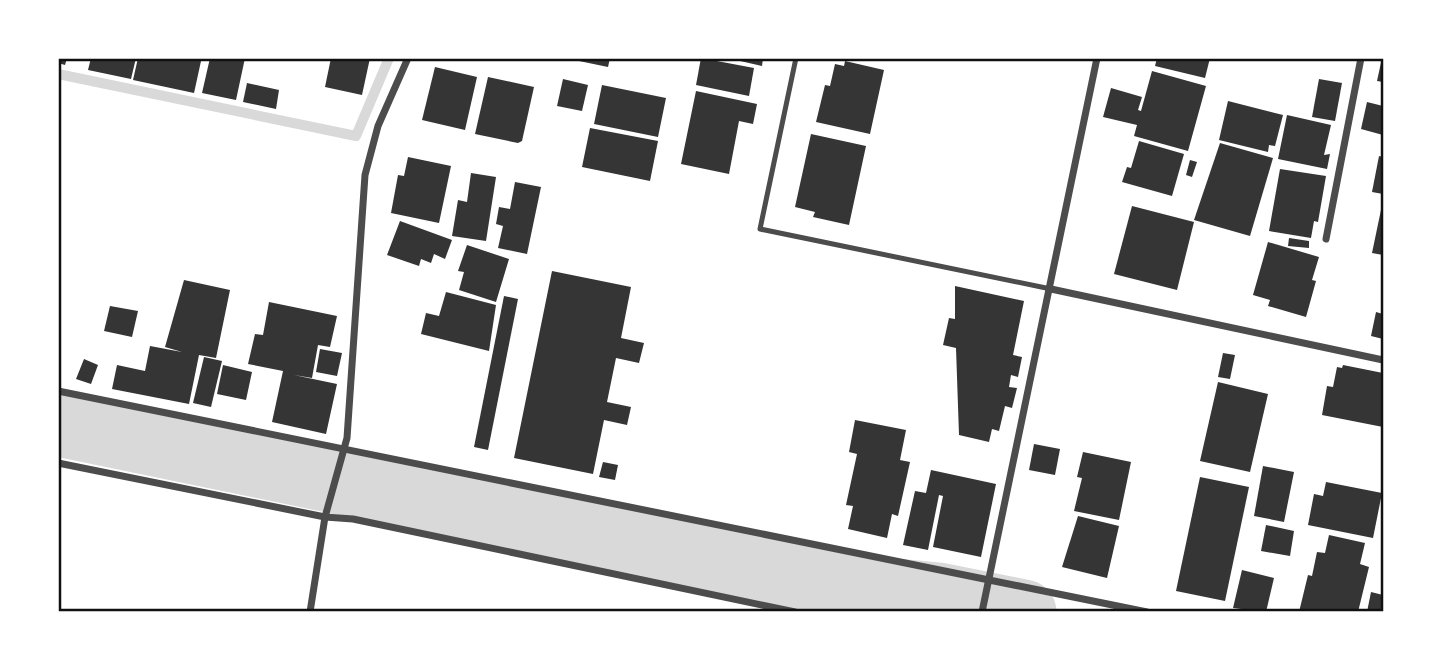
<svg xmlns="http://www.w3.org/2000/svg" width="1441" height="670" font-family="Quicksand,sans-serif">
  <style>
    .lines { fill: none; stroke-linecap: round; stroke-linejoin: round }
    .stream { stroke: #d9d9d9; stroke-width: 10 }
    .river { stroke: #d9d9d9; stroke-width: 65 }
    .building { fill: #353535 }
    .service { stroke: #4c4c4c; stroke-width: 5 }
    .minor { stroke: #4c4c4c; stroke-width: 7 }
    .neatline { fill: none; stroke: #111; stroke-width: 2.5 }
  </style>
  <rect width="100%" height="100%" fill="#fff"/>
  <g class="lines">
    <!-- stream -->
    <polyline class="stream" points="58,74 356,136 389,58"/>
    <!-- river -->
    <polyline class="river" points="58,424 844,586 939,595 1024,612"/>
  </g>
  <!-- building -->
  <g class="building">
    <polygon points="58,58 67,58 65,65 58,63"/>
    <polygon points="91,58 136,58 131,79 88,70"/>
    <polygon points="138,58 201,61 194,93 133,80"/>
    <polygon points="210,58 245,58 236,100 202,93"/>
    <polygon points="331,58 370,58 362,95 325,87"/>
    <polygon points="579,58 610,58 608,67 579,61"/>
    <polygon points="701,58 754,68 749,96 696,85"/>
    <polygon points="727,58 763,58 762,66"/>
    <polygon points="1157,58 1210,58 1205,78 1155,66"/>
    <polygon points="1382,58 1383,58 1383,82 1377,81"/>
    <polygon points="845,61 884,70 870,134 816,122 825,85 830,86 835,64 844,66"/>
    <polygon points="435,67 477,77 465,130 422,120"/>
    <polygon points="1152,71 1206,86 1188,151 1134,136 1137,125 1103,117 1111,88 1142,97 1138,110 1141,111"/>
    <polygon points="488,77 534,87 522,141 518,143 475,134"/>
    <polygon points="563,79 588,85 582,111 557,106"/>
    <polygon points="1319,79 1342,83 1335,121 1312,117"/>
    <polygon points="247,83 279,90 276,109 243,102"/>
    <polygon points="602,85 666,98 658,137 594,124"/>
    <polygon points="696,91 757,104 753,124 739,121 729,174 681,164"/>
    <polygon points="1228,101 1283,115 1275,146 1269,145 1268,152 1219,140"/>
    <polygon points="1367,102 1383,106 1383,135 1361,129"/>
    <polygon points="1287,115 1331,125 1324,155 1330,154 1327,169 1278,159"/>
    <polygon points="590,128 658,141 650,181 582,167"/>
    <polygon points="811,134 866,146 849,225 813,217 815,212 795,207"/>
    <polygon points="1139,141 1184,154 1172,196 1122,182 1127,167 1131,168"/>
    <polygon points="1220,143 1273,158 1250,236 1194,220"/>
    <polygon points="1379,156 1383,157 1383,194 1372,192"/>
    <polygon points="408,157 451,166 439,223 391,213 398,175 404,176"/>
    <polygon points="1190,160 1197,162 1192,177 1186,175"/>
    <polygon points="1280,169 1326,176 1318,222 1314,221 1311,238 1269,231"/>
    <polygon points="471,173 496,177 486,241 452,236 458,200 467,202"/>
    <polygon points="515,182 541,187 527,254 498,248 503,226 496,224 499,207 510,209"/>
    <polygon points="1382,205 1383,206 1383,255 1372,253"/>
    <polygon points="1132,206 1194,222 1177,290 1114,274"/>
    <polygon points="400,221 452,240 445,259 434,254 431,263 421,259 419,266 387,255"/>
    <polygon points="1289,238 1309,241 1309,248 1288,246"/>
    <polygon points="1268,242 1319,257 1312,280 1316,281 1306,317 1268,306 1270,300 1253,295"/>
    <polygon points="467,245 509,259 496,302 459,290 464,272 458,271"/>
    <polygon points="552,271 631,287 621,338 644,343 639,363 616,358 607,402 631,407 627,425 604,420 593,474 514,458"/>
    <polygon points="184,280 230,290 216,358 199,355 189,404 112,389 117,365 145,371 150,346 182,352 165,347"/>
    <polygon points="955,286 1024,301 1013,355 1022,357 1018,377 1011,375 1009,387 1017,388 1012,408 1005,406 999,431 992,429 989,442 959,435 956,348 943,345 949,318 955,319"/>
    <polygon points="446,292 496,305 489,351 421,334 426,313 439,316"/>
    <polygon points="504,296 518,299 488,450 474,447"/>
    <polygon points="269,302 337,316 330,347 318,345 312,378 294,375 337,384 326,434 272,422 283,371 248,364 255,334 263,335"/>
    <polygon points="110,306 138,311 132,337 104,331"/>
    <polygon points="1376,312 1383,314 1383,339 1371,336"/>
    <polygon points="320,349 342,353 337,376 316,372"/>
    <polygon points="1223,353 1235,355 1230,379 1218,377"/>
    <polygon points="204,357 222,361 211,407 193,403"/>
    <polygon points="84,359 98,365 91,384 76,379"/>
    <polygon points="223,365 252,372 246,400 217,394"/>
    <polygon points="1343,365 1383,373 1383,427 1322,415 1327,386 1333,387 1337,367 1342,368"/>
    <polygon points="1218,382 1268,394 1250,472 1200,461"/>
    <polygon points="855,420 906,430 900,460 910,462 898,516 892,514 887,538 848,529 853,506 846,505 857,454 849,452"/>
    <polygon points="1034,444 1060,449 1055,475 1029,470"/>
    <polygon points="1083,452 1131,462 1119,520 1074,511 1082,478 1077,477"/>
    <polygon points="603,462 618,465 615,480 599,477"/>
    <polygon points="1263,466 1294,472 1284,522 1254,516"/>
    <polygon points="931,470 996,484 981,557 933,547 943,496 939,495 928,550 903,545 915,491 926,493"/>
    <polygon points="1200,477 1249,487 1225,601 1176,591"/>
    <polygon points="1326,482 1382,493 1373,538 1308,525 1314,494 1323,496"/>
    <polygon points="1078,516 1119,526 1107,578 1062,567"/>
    <polygon points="1266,525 1294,531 1290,556 1261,551"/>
    <polygon points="1329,535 1365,543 1360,564 1369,567 1358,612 1299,612 1308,575 1312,576 1317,552 1325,553"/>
    <polygon points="1242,570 1274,578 1266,612 1233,608"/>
    <polygon points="1371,592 1383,595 1383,612 1367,612"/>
  </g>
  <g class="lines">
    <!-- service -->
    <polyline class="service" points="796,58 760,229 1051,289"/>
    <!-- minor -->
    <g class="minor">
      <polyline points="1326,239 1361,58"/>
      <polyline points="1051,289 1383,360"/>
      <polyline points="58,391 1147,612"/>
      <polyline points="58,463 325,517 353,519 795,612"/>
      <polyline points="310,612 325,517 347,438 365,175 378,126 408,58"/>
      <polyline points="982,612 1097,58"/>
    </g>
  </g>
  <!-- border -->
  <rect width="1441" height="670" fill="none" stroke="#ffffff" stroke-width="119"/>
  <rect x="60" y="60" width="1322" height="550" class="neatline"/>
</svg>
